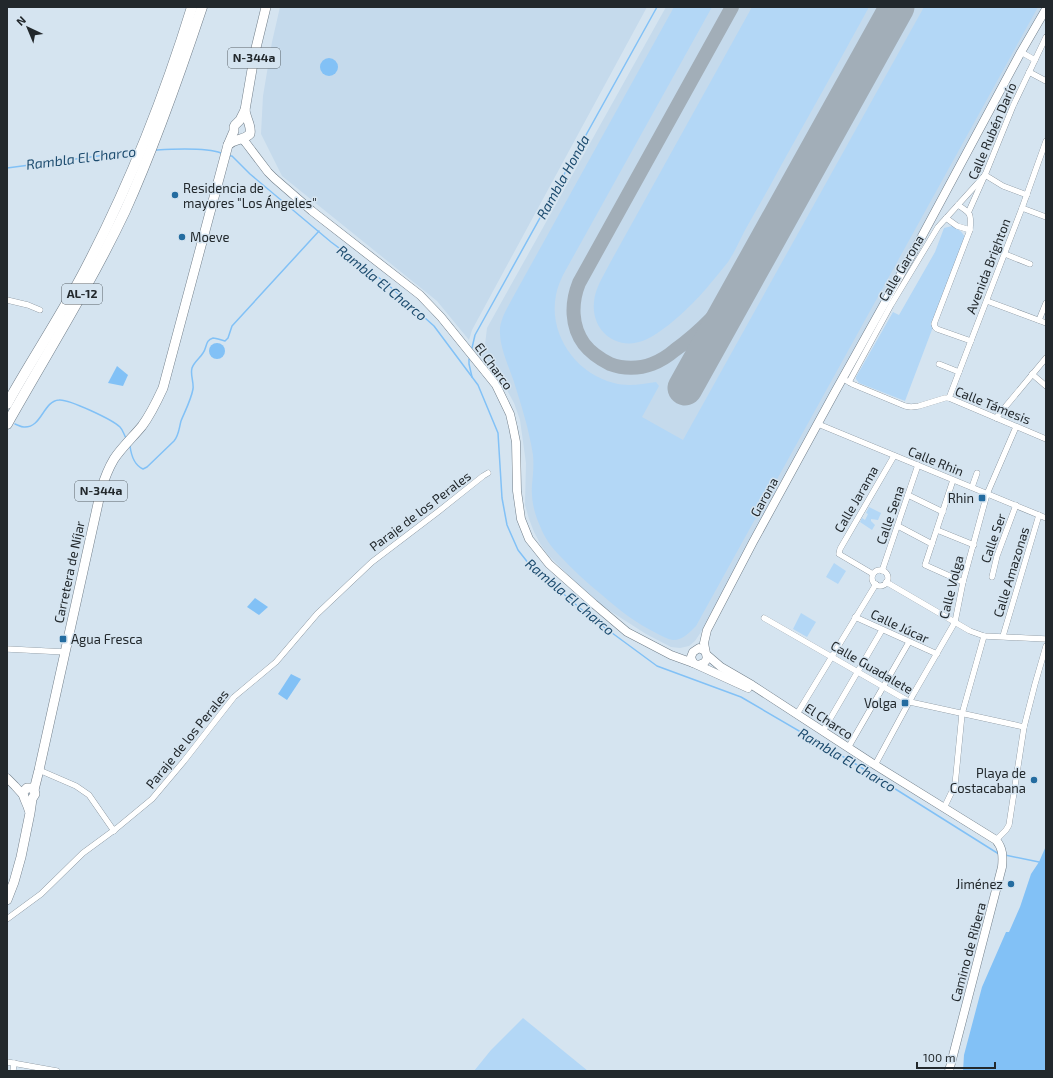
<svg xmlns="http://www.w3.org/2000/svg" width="1053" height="1078" font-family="'Exo 2',sans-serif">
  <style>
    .built { fill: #c5daec }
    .green { fill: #b3d7f6 }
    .water { fill: #82c1f6 }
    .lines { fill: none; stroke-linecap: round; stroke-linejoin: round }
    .stream { stroke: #82c1f6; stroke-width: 1.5 }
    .taxiway { stroke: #a2aeb8; stroke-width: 14 }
    .runway { stroke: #a2aeb8; stroke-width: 35 }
    .street-casing { stroke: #717e89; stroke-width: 6 }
    .secondary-casing { stroke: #717e89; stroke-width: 9 }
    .primary-casing { stroke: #717e89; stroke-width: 10 }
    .highway-casing { stroke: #717e89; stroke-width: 11 }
    .street { stroke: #fff; stroke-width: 5.5 }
    .secondary { stroke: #fff; stroke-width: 8 }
    .primary { stroke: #fff; stroke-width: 9 }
    .highway { stroke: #fff; stroke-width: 10 }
    .poi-dot { fill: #246ca0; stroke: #d5e4f0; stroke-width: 1.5 }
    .labels { text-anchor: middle; stroke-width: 3; stroke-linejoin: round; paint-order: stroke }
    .shield { fill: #d5e4f0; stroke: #586067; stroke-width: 1 }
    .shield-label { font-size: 12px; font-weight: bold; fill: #22282c }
    .street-label { font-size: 13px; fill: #22282c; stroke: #d5e4f0 }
    .poi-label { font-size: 13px; fill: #22282c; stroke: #d5e4f0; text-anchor: end }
    .water-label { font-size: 14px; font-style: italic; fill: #1d4c6f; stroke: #d5e4f0 }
  </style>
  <rect width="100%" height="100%" fill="#d5e4f0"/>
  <!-- built -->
  <g class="built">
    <polygon points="280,7 647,7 472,330 469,340 437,301 282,176 261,134 263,96 272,42"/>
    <polygon points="666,7 1046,7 703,629 695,641 689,646 680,648 671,647 646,634 596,602 548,555 541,545 534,532 529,519 525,505 526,463 520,420 514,403 502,381 487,359 481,356 485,345 487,328"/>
  </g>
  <!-- green -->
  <g class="green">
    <path d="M674,7H712L563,275C560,282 557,288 556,295C548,334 576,374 614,383C628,387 642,384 656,382L659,386L642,417L683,440L924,7H1038L696,626C690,632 683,640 673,640C667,639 662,636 656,633C636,623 619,610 602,595C587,583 573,570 560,556C552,548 544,537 540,526C534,513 531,499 532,485C533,475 534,465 533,455C529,429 521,404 513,379C508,365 500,347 500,333C499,321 507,309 512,299Z"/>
    <path d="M752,7H869C839,62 808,117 778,171C767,192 755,212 744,232C739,242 734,253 728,262C721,271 713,280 705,290C691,306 664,332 645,340C617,352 591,331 594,302C595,288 604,275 610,263Z"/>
    <path d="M952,226C958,228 962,232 965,237L964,245L905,401L859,383L856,379V377L893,312L899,315L935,252L944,228Z"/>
    <polygon points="869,507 881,513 878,520 871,519 871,521 875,525 872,530 860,522 862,518 865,520 868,514 866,513"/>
    <polygon points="834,563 846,571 838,584 826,577"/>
    <polygon points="801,613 816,622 807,637 793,629"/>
    <polygon points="523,1018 588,1071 474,1071 491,1050"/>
  </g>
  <!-- water -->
  <g class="water">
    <circle cx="329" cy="67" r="9"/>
    <circle cx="217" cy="351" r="8"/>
    <polygon points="117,366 128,375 123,386 108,383"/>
    <polygon points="255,598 268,607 259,615 247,607"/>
    <polygon points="291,674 301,679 287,700 278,694"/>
    <polygon points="1046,846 1046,1071 963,1071 964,1055 982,987 1006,932 1009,932 1020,907 1031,874 1039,862"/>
  </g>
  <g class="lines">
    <!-- stream -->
    <g class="stream">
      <path d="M156,150C173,149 205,147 221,153"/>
      <polyline points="229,156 232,156 250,174 331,242 386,283 434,326 478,385 498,433 502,498 507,525 518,550 529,564 589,616 657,666 741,697 854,763 994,851 999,854"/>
      <polyline points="7,168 136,151"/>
      <polyline points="472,348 475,335 657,7"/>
      <polyline points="469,359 469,364 472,377"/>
      <path d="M15,424C18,425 21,427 24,427C42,428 43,401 59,400C69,399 113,420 120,427C123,430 124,435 126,438"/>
      <path d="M130,446C131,454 134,465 143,469L147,467L174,441C179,435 179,428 181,421C185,411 191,400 193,389C194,382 190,375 192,368C194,362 200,358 203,353C207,348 205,340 213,338C216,338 221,340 225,341L228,338L232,326L319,231"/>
      <polyline points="1005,855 1039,862"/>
    </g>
    <!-- taxiway -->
    <path class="taxiway" d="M732,7L579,283C571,303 571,326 584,344C591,353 600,359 610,364C623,369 639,369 652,364C660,361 668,356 675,350C702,331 723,307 744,282"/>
    <!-- runway -->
    <polyline class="runway" points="685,388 897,7"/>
    <defs>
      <g id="street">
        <polyline points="1021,52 1035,60"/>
        <polyline points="1029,72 1046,81"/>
        <polyline points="985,175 1003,186 1027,195"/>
        <path d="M958,205C972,214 971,214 970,230L934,324L935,327L937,329L971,341"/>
        <polyline points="1022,208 1046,217"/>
        <polyline points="969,211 985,175 1013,106 1046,37"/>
        <polyline points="946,218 957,226 970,230"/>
        <polyline points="1005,254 1030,264"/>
        <polyline points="7,300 28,305 40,310"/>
        <polyline points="987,301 1046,323"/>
        <polyline points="1039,320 1046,303"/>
        <polyline points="939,364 959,372"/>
        <polyline points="1032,374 1046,386"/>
        <polyline points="847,381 852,384 905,406 911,407 919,406 945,398 949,398 1046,439"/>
        <polyline points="849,382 891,305 938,227 985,175"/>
        <polyline points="949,398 1022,208 1046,141"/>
        <polyline points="996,418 1046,358"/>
        <polyline points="818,424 1046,518"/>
        <polyline points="953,480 925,565 963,582"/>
        <polyline points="972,487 977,473"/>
        <polyline points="908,495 943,512"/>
        <polyline points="898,526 932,544"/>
        <polyline points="937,530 974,545"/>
        <circle cx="880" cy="578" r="8"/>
        <polyline points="882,571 918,465"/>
        <polyline points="873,574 839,554 840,549 894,456"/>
        <polyline points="992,577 997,556 1016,505"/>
        <polyline points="886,582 970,631 984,636 1046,639"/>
        <polyline points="855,617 937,654"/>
        <polyline points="764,618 910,702 1024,727"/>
        <polyline points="1003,636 1039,515"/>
        <polyline points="7,649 65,652"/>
        <polyline points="797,714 876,584"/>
        <polyline points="823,731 882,630"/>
        <polyline points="848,748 909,642"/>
        <polyline points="875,765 914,693 955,622 963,582 987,494 1016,427"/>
        <polyline points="39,770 76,786 89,795 114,831"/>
        <polyline points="944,808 955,785 962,714 984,636"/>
        <polyline points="996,840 1006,830 1009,825 1024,727 1035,684 1046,646"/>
        <polyline points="7,919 41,894 83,853 117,828 152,799 184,761 234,697 276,662 317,614 372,562 439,511 483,476 488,473"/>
        <polyline points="7,1062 57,1071"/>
        <polyline points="13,1071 14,1063"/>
      </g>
      <g id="secondary">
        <polyline points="242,139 246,143 268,172 274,178 312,211 420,295 441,317 496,385 510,414 513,427 516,442 517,491 521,519 529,539 549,564 594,604 627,632 671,655 693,663"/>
        <polyline points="705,651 699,648 693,652 691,657 693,663 748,688"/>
        <path d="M707,655L721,667L752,685L875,765L996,840C1003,848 1003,857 1002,867L949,1071"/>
        <polyline points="698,665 704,663 707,659 704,643 707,630 753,542 835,392 921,238 1021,52 1046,9"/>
        <polyline points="7,778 15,786 24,796"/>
      </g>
      <g id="primary">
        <path d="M228,145C237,137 243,141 250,134C252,126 246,119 245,110"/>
        <path d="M29,810C28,804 23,798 23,792L27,788H31L34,790"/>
        <path d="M7,900L14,882L21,857L30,813L32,799L35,794L34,790L39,770L101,490C104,480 108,469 114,459C122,447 133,437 142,426C151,414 157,401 163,388L228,145L234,131V127L235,125L240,120L245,110L255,52L266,7"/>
      </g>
      <g id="highway">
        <path d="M7,404C32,359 61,316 85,270C129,186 164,98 192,7"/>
        <path d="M7,424C47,353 90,285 125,211C155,145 179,76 202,7"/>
      </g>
    </defs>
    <!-- street casing -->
    <use href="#street" class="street-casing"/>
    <!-- secondary casing -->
    <use href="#secondary" class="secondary-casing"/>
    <!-- primary casing -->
    <use href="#primary" class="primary-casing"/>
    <!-- highway casing -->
    <use href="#highway" class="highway-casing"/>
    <!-- street -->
    <use href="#street" class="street"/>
    <!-- secondary -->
    <use href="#secondary" class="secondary"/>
    <!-- primary -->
    <use href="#primary" class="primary"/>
    <!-- highway -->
    <use href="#highway" class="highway"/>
  </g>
  <!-- markers -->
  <g class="poi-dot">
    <circle cx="175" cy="195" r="4"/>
    <circle cx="182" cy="237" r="4"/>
    <rect x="978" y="494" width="8" height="8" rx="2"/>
    <rect x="59" y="635" width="8" height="8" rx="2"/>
    <rect x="901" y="699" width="8" height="8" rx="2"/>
    <circle cx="1034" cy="780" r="4"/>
    <circle cx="1011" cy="884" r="4"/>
  </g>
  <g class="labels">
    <!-- shield labels -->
    <g class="shield">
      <rect x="228" y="48" width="52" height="20" rx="3"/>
      <rect x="62" y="284" width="40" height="20" rx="3"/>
      <rect x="75" y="481" width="52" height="20" rx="3"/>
    </g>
    <g class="shield-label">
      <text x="254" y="62">N-344a</text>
      <text x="82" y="298">AL-12</text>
      <text x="101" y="495">N-344a</text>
    </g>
    <!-- street labels -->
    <g class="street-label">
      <text transform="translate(992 131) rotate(-67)" y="5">Calle Rubén Darío</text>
      <text transform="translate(988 266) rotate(-69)" y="5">Avenida Brighton</text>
      <text transform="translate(901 268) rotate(-59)" y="5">Calle Garona</text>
      <text transform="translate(494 366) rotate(54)" y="5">El Charco</text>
      <text transform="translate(993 405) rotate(22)" y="5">Calle Támesis</text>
      <text transform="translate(936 461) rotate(22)" y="5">Calle Rhin</text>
      <text transform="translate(764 497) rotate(-61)" y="5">Garona</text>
      <text transform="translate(856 499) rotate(-60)" y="5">Calle Jarama</text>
      <text transform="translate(420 511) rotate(-37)" y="5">Paraje de los Perales</text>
      <text transform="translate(890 515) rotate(-71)" y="5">Calle Sena</text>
      <text transform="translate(993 538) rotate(-71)" y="5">Calle Ser</text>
      <text transform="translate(69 572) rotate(-78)" y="5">Carretera de Níjar</text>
      <text transform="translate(1011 572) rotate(-73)" y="5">Calle Amazonas</text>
      <text transform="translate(951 587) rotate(-76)" y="5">Calle Volga</text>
      <text transform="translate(900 626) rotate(25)" y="5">Calle Júcar</text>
      <text transform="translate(872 667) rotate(30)" y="5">Calle Guadalete</text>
      <text transform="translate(829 721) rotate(33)" y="5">El Charco</text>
      <text transform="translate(187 739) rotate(-51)" y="5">Paraje de los Perales</text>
      <text transform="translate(968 952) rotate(-75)" y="5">Camino de Ribera</text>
    </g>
    <!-- poi labels -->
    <g class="poi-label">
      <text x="183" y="193" text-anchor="start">Residencia de<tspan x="183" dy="15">mayores "Los Ángeles"</tspan></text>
      <text x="190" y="242" text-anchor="start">Moeve</text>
      <text x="974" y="503">Rhin</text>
      <text x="71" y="644" text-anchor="start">Agua Fresca</text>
      <text x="897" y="708">Volga</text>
      <text x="1026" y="778">Playa de<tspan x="1026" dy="15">Costacabana</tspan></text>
      <text x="1003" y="889">Jiménez</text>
    </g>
    <!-- water labels -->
    <g class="water-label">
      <text transform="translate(81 158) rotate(-7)" y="5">Rambla El Charco</text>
      <text transform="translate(563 177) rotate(-61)" y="5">Rambla Honda</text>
      <text transform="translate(382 283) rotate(39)" y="5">Rambla El Charco</text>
      <text transform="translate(570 597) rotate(40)" y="5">Rambla El Charco</text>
      <text transform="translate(847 760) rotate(31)" y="5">Rambla El Charco</text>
    </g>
  </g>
  <!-- border -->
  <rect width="1053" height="1078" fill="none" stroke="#22282c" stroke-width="16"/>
  <!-- north arrow -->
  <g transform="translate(28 28) rotate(316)" stroke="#d5e4f0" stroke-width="3" paint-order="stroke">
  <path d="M0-3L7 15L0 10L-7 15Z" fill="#22282c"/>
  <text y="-6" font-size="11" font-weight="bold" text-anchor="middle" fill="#22282c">N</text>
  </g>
  <!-- scale -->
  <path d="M917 1062v6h78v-6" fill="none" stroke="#22282c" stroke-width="2"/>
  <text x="923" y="1062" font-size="12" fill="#22282c" stroke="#d5e4f0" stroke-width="3" paint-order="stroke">100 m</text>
</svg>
